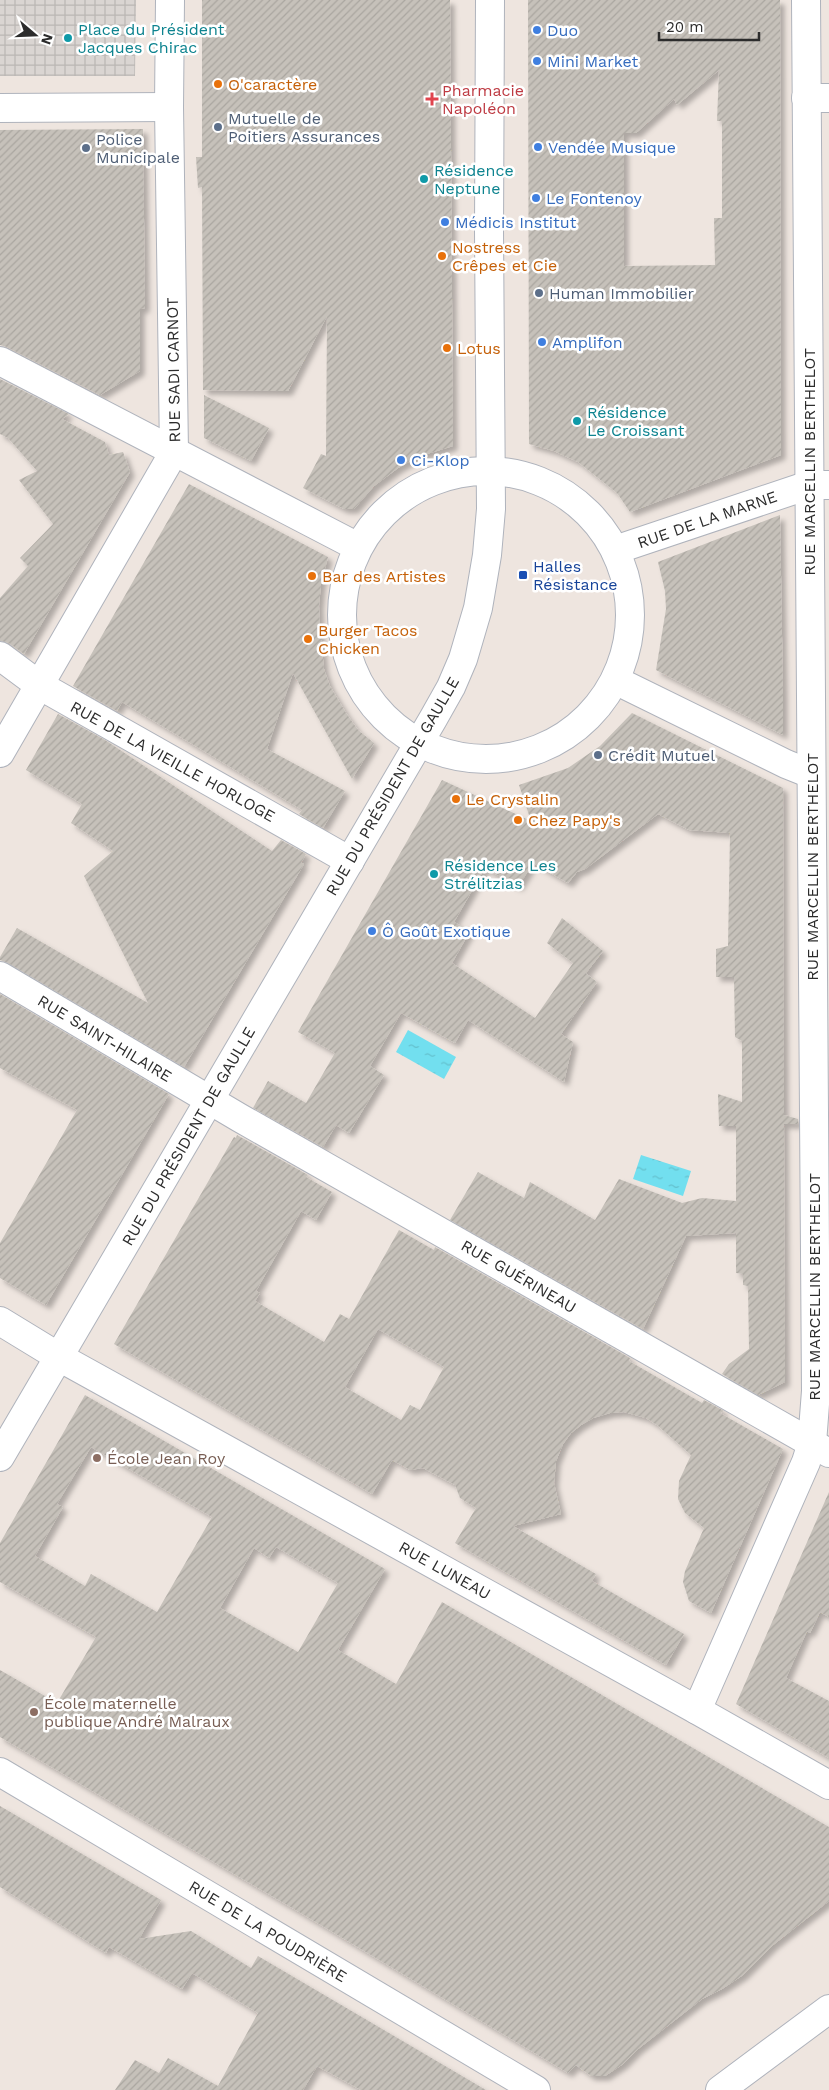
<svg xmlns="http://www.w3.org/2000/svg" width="829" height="2090" font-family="'Work Sans',sans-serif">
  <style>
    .plaza { fill: url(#plaza-grid) }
    .water { fill: url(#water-ripples) }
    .building { fill: url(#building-hatch); fill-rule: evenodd; filter: url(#shadow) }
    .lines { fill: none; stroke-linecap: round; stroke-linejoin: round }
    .minor-casing { stroke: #afb3bc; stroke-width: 30 }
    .tertiary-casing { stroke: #afb3bc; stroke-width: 30 }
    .secondary-casing { stroke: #afb3bc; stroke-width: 30 }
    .minor { stroke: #fff; stroke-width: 28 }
    .tertiary { stroke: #fff; stroke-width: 28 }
    .secondary { stroke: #fff; stroke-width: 28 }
    .shop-dot { fill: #3f7fe0; stroke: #fff; stroke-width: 2 }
    .culture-dot { fill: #0f9aa8; stroke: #fff; stroke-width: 2 }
    .food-dot { fill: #e8710a; stroke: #fff; stroke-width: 2 }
    .health-dot { fill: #e0444e; stroke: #fff; stroke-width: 2 }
    .service-dot { fill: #5c6f8a; stroke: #fff; stroke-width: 2 }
    .transit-dot { fill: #1a4fb4; stroke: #fff; stroke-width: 2 }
    .education-dot { fill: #8d6e63; stroke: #fff; stroke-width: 2 }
    .labels { text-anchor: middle; stroke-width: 5; stroke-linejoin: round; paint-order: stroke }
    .culture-label { font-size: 16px; fill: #0d838f; stroke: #fff; text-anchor: start }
    .shop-label { font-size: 16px; fill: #366cbe; stroke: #fff; text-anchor: start }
    .food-label { font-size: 16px; fill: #c56008; stroke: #fff; text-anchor: start }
    .health-label { font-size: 16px; fill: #be3a42; stroke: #fff; text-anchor: start }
    .service-label { font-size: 16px; fill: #4e5e75; stroke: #fff; text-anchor: start }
    .street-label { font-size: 16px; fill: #2c2c2c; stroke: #fff }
    .transit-label { font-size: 16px; fill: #164399; stroke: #fff; text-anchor: start }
    .education-label { font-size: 16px; fill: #785e54; stroke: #fff; text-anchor: start }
  </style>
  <defs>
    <pattern id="plaza-grid" width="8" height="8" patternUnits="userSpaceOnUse" patternTransform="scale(1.25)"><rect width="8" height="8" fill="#dad5d2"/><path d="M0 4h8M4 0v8" fill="none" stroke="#bbb7b4"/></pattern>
    <pattern id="water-ripples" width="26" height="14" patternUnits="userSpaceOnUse" patternTransform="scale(1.25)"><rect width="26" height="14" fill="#72dfef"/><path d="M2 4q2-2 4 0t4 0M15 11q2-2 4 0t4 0" fill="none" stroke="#63c0cd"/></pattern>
    <pattern id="building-hatch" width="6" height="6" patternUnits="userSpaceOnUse" patternTransform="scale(1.25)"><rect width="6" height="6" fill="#c6c1ba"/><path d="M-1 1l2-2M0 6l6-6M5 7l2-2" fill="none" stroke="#aaa6a0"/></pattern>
    <filter id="shadow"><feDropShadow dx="4.5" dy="4.5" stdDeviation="2.5" flood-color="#0004"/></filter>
  </defs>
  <rect width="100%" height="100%" fill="#eee5df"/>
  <!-- plaza -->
  <polygon class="plaza" points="0,0 136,0 135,76 0,76"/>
  <!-- water -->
  <g class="water">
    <polygon points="408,1030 456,1057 444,1079 396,1052"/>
    <polygon points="641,1155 691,1171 683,1196 633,1179"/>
  </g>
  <!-- building -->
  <g class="building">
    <polygon points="202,0 450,0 453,446 417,457 398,468 374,486 354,509 344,509 303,488 321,454 326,456 327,316 288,391 203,390 202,187 198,188 196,157 202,157"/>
    <path d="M528,0H780L781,455L630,512L617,493L578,462L554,451L529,444ZM719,70L717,121H722V218H714L715,265L624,266V133H636L674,99L677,105Z"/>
    <polygon points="143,129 145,308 140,309 140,371 100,395 7,347 0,345 0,130"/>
    <polygon points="0,379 69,414 62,419 105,442 109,455 123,452 130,472 24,654 9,643 0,641 0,598 28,566 20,558 53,524 19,480 37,471 8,438 0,434"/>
    <polygon points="204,395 269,428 251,461 204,438"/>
    <polygon points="189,484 328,557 321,584 319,606 320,630 324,669 330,686 346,713 358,730 374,743 352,779 293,673 267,749 345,791 323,828 299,814 302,810 122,702 117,711 73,686"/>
    <polygon points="780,515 783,696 783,735 656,670 666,609 665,591 658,562"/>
    <polygon points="632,713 783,788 784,1115 798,1119 798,1124 784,1124 785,1382 758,1395 722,1374 729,1364 749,1349 748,1286 743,1285 743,1274 736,1273 736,1233 686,1236 643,1329 450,1220 478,1172 524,1198 530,1182 595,1220 619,1179 682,1203 702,1198 736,1201 736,1126 719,1126 718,1094 742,1102 742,1041 735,1037 734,977 716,977 716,949 728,946 730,833 689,830 658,814 585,869 577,872 568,883 533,863 518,887 485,868 454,922 470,931 452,963 535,1018 573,963 547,943 562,918 603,951 586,973 574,964 597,982 561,1034 573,1042 564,1082 468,1020 455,1043 401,1013 370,1066 384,1075 349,1133 336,1125 323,1147 253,1108 268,1081 306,1103 335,1053 298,1032 442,780 531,821 519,785 568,768 600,746"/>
    <polygon points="58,714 105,740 272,851 281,840 306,854 301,863 304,864 184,1067 8,963 0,960 0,957 17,928 148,1003 84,876 113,851 71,823 82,804 26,770"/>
    <polygon points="0,994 169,1094 46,1305 0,1278 0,1243 77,1110 0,1068"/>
    <path d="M237,1135L308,1175L306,1177L332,1192L316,1220L301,1211L256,1291L260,1293L255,1301L324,1342L340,1314L349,1319L399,1230L434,1250L435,1247L630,1358L629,1361L702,1403L704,1400L724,1411L720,1413L783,1449L711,1613L689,1601L683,1582L685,1571L704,1528L685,1513L678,1499L679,1481L691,1455L657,1425L646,1418L624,1412L610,1413L593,1418L581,1425L571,1433L563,1444L556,1461L554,1483L561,1514L513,1526L596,1574L592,1581L684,1634L666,1665L455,1543L476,1508L460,1498L455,1485L423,1468L410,1470L392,1460L372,1494L114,1344L234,1137L236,1138ZM378,1329L444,1367L420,1410L410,1405L401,1420L345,1387Z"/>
    <path d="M85,1395L385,1569L338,1650L396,1684L442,1602L829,1827V1901L773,1945L743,1975L722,1989L702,1999L638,2049L623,2064L605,2076H591L576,2065L568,2073L294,1909L0,1737V1670L57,1703L96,1637L0,1582V1543ZM91,1447L212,1517L157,1612L91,1574L85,1586L35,1556L63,1507L57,1504ZM276,1547L338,1583L298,1652L220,1608L254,1548L269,1558Z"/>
    <polygon points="829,1492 829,1617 820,1612 810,1633 807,1631 786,1678 829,1701 829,1758 736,1704"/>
    <polygon points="0,1806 161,1900 139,1939 191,1931 251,1968 258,1956 486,2090 361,2090 317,2066 303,2090 115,2090 135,2060 159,2073 168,2058 218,2086 258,2013 192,1973 182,1989 109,1947 106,1953 0,1887"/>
  </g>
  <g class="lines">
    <defs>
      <g id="minor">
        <polyline points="806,98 829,98"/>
        <polyline points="0,108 169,107"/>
        <polyline points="0,361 358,547"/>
        <polyline points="615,550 809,485 829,485"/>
        <polyline points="0,656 39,685 350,861"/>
        <polyline points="615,680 786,764 811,774"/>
        <polyline points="0,753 174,452 169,107 170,0"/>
        <polyline points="0,976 240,1118 829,1453"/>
        <polyline points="0,1321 59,1357 697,1710 829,1785"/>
        <polyline points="697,1710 806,1462 812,1443 816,1391 806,0"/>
        <polyline points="0,1772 536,2090"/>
      </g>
      <g id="tertiary">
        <circle cx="486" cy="615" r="144"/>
        <polyline points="0,1457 433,719 451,687 463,659 478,608 487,555 491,509 489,231 490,0"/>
      </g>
      <polyline id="secondary" points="720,2090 829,2009"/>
    </defs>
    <!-- minor casing -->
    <use href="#minor" class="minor-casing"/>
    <!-- tertiary casing -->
    <use href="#tertiary" class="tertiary-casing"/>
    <!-- secondary casing -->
    <use href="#secondary" class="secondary-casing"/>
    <!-- minor -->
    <use href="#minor" class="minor"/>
    <!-- tertiary -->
    <use href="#tertiary" class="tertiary"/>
    <!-- secondary -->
    <use href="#secondary" class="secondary"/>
  </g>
  <!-- markers -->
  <g class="shop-dot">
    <circle cx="537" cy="30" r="5"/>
    <circle cx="537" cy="61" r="5"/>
    <circle cx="538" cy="147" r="5"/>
    <circle cx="536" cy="198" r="5"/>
    <circle cx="445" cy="222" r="5"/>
    <circle cx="542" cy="342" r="5"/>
    <circle cx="401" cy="460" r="5"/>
    <circle cx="372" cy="931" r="5"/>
  </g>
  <g class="culture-dot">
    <circle cx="68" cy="38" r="5"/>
    <circle cx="424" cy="179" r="5"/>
    <circle cx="577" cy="421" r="5"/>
    <circle cx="434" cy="874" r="5"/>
  </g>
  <g class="food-dot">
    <circle cx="218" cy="84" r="5"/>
    <circle cx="442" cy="256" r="5"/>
    <circle cx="447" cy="348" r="5"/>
    <circle cx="312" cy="576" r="5"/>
    <circle cx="308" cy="639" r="5"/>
    <circle cx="456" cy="799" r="5"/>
    <circle cx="518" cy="820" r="5"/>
  </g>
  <path class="health-dot" d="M429.5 91.5h5v5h5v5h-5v5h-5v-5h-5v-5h5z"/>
  <g class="service-dot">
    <circle cx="218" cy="127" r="5"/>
    <circle cx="86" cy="148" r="5"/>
    <circle cx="539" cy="293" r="5"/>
    <circle cx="598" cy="755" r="5"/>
  </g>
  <rect class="transit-dot" x="518" y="570" width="10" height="10" rx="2.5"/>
  <g class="education-dot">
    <circle cx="97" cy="1458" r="5"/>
    <circle cx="34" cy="1712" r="5"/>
  </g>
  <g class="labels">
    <!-- culture labels -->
    <g class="culture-label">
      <text x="78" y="35">Place du Président<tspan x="78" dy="18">Jacques Chirac</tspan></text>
      <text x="434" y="176">Résidence<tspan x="434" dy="18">Neptune</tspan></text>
      <text x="587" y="418">Résidence<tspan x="587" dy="18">Le Croissant</tspan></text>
      <text x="444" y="871">Résidence Les<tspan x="444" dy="18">Strélitzias</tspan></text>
    </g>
    <!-- shop labels -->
    <g class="shop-label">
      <text x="547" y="36">Duo</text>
      <text x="547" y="67">Mini Market</text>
      <text x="548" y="153">Vendée Musique</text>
      <text x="546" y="204">Le Fontenoy</text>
      <text x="455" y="228">Médicis Institut</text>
      <text x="552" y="348">Amplifon</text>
      <text x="411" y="466">Ci-Klop</text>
      <text x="382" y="937">Ô Goût Exotique</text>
    </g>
    <!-- food labels -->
    <g class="food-label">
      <text x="228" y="90">O'caractère</text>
      <text x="452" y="253">Nostress<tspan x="452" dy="18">Crêpes et Cie</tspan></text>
      <text x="457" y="354">Lotus</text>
      <text x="322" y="582">Bar des Artistes</text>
      <text x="318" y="636">Burger Tacos<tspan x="318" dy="18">Chicken</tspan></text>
      <text x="466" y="805">Le Crystalin</text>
      <text x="528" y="826">Chez Papy's</text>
    </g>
    <!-- health labels -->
    <g class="health-label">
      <text x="442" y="96">Pharmacie<tspan x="442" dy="18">Napoléon</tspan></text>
    </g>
    <!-- service labels -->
    <g class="service-label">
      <text x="228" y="124">Mutuelle de<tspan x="228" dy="18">Poitiers Assurances</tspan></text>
      <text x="96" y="145">Police<tspan x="96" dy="18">Municipale</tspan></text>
      <text x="549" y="299">Human Immobilier</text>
      <text x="608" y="761">Crédit Mutuel</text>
    </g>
    <!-- street labels -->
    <g class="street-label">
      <text transform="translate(173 370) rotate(-91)" y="6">RUE SADI CARNOT</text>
      <text transform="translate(809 462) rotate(-90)" y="6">RUE MARCELLIN BERTHELOT</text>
      <text transform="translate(707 519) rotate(-19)" y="6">RUE DE LA MARNE</text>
      <text transform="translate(173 761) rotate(29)" y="6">RUE DE LA VIEILLE HORLOGE</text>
      <text transform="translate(392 786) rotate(-60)" y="6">RUE DU PRÉSIDENT DE GAULLE</text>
      <text transform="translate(812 867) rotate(-90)" y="6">RUE MARCELLIN BERTHELOT</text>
      <text transform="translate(105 1038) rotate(31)" y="6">RUE SAINT-HILAIRE</text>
      <text transform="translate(188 1136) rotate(-60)" y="6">RUE DU PRÉSIDENT DE GAULLE</text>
      <text transform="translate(519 1276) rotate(30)" y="6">RUE GUÉRINEAU</text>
      <text transform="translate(814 1287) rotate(-90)" y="6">RUE MARCELLIN BERTHELOT</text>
      <text transform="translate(445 1570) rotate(29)" y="6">RUE LUNEAU</text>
      <text transform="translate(268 1931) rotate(31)" y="6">RUE DE LA POUDRIÈRE</text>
    </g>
    <!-- transit labels -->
    <g class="transit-label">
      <text x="533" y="572">Halles<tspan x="533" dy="18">Résistance</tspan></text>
    </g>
    <!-- education labels -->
    <g class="education-label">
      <text x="107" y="1464">École Jean Roy</text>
      <text x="44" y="1709">École maternelle<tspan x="44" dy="18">publique André Malraux</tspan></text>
    </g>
  </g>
  <!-- north arrow -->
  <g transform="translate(35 35) rotate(109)" stroke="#ffffff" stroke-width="4" paint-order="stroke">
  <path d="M0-4L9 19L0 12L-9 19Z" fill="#2c2c2c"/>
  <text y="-8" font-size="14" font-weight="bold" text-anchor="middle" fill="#2c2c2c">N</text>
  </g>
  <!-- scale -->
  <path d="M659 32v8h100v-8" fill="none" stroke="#2c2c2c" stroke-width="2.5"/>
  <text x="666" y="32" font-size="15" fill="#2c2c2c" stroke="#ffffff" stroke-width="4" paint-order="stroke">20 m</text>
</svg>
